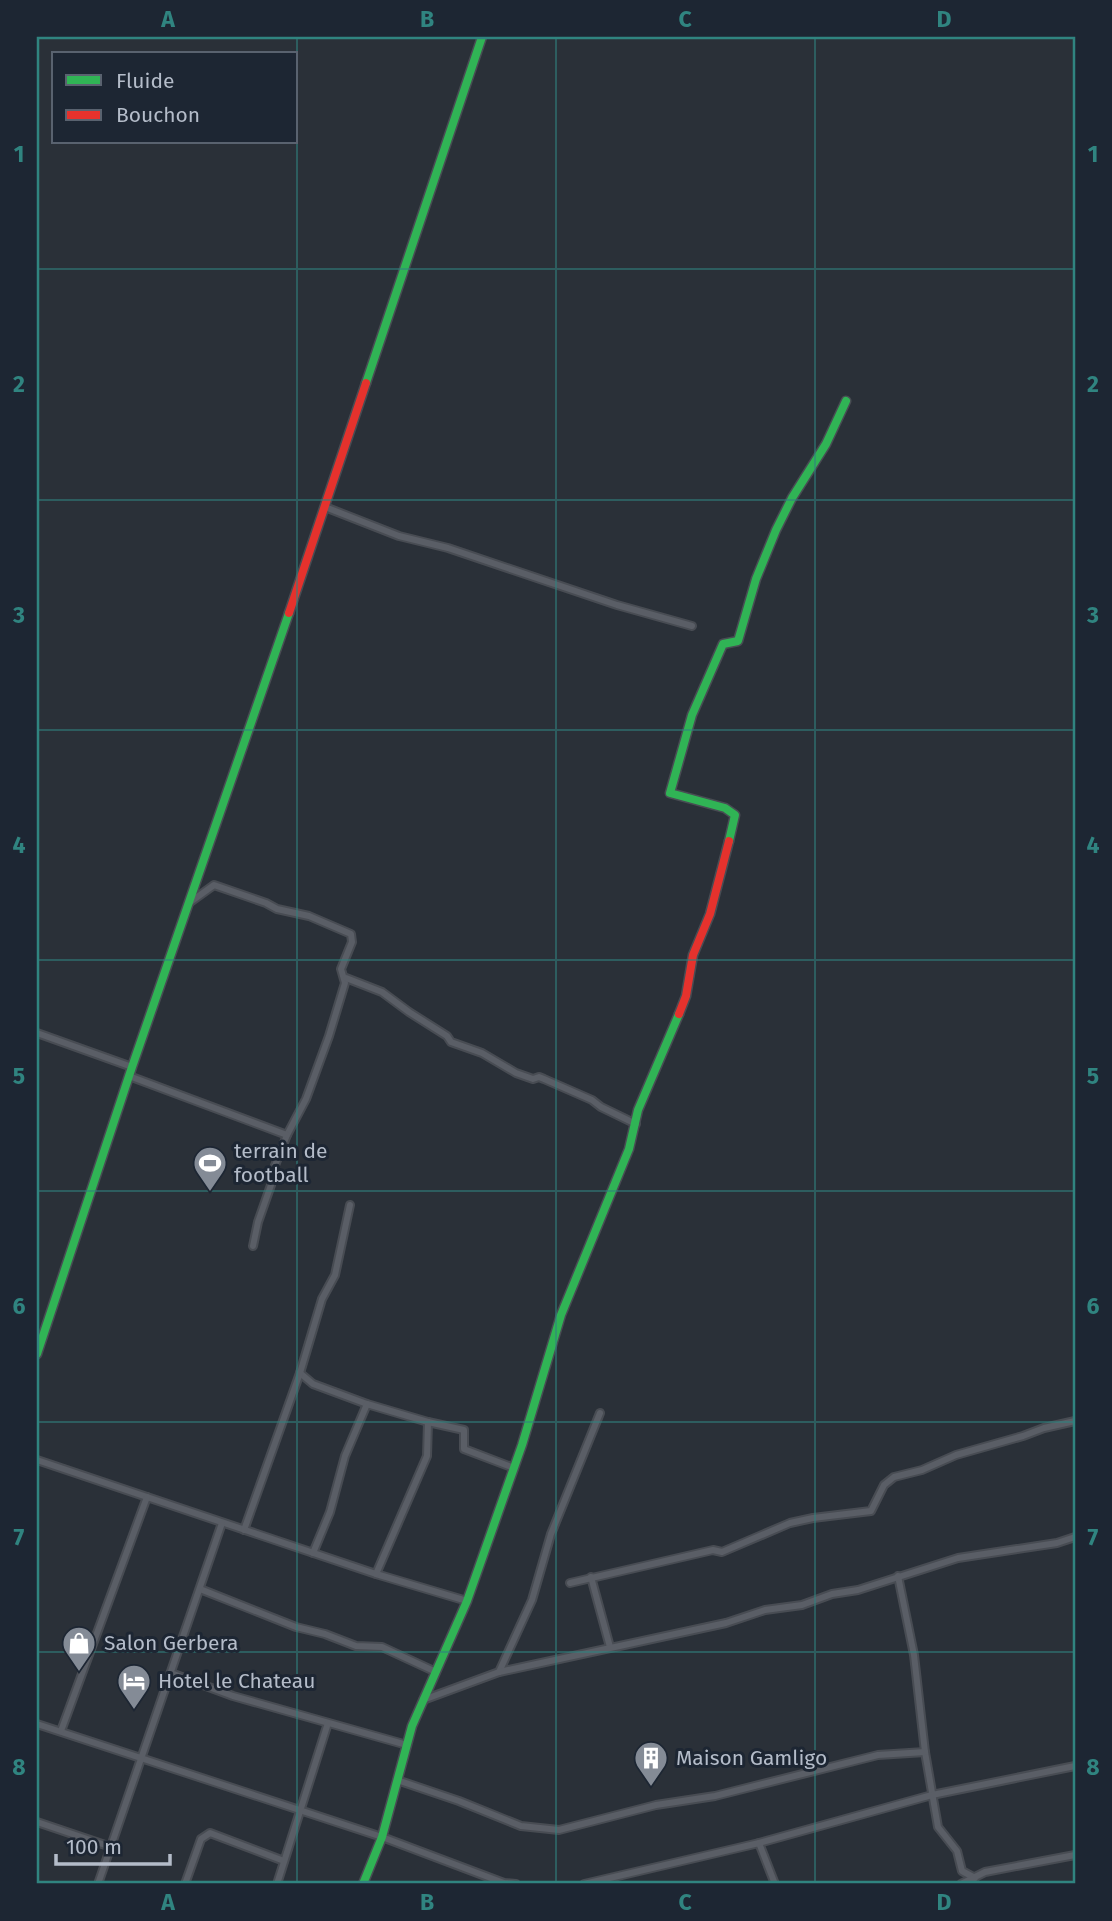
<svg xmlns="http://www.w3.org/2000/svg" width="1112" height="1921" font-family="'Fira Sans',sans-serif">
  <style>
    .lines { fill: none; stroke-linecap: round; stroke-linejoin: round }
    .street-casing { stroke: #484c53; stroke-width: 10 }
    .fast-casing { stroke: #484c53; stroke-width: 11 }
    .jam-casing { stroke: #484c53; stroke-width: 11 }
    .street { stroke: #5a5e66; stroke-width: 6 }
    .fast { stroke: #30b455; stroke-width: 8 }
    .jam { stroke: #e5322d; stroke-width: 8 }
    .grid { fill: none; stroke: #308480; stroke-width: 2; stroke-opacity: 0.55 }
    .labels { text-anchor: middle; stroke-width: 6; stroke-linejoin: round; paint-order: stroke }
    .poi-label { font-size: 21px; fill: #b4bcc9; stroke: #1d2633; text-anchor: start }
    .neatline { fill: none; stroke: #308480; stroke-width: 2.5 }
    .grid-label { font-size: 23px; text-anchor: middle; font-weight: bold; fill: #308480 }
  </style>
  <rect width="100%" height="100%" fill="#2a3038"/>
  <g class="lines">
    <defs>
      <g id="street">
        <polyline points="325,507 399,536 448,548 617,605 692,626"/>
        <polyline points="189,903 214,885 266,903 277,909 309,916 351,934 352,942 341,969 345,983 329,1036 306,1099 287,1135 272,1173 271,1185 258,1222 253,1246"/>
        <polyline points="346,978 382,992 409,1012 447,1036 451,1042 482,1053 516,1073 533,1079 539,1077 544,1079 592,1100 601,1107 636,1124"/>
        <polyline points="37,1033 132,1067"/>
        <polyline points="129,1076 287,1135"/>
        <polyline points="300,1373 313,1384 367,1404 428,1422 464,1430 464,1449 514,1468"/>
        <polyline points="37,1460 376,1574 467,1601"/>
        <polyline points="244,1530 300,1373 322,1299 335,1275 350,1205"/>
        <polyline points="313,1553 330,1512 345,1456 367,1404"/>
        <polyline points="376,1574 427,1456 428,1422"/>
        <polyline points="898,1576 914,1655 925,1752 938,1827 957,1851 962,1871 975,1878"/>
        <polyline points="591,1577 610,1647"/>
        <polyline points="570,1583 713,1550 722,1552 790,1523 813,1518 871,1511 884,1485 894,1477 922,1470 956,1455 1023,1436 1044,1428 1075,1421"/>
        <polyline points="200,1589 296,1627 325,1634 356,1646 382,1647 436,1672"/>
        <polyline points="499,1672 532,1600 551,1534 600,1413"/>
        <polyline points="171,1673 233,1696 407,1745"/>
        <polyline points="423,1700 499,1672 726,1623 765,1610 802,1605 832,1594 858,1590 958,1558 1057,1543 1075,1537"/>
        <polyline points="37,1724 382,1837 504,1883 516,1884"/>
        <polyline points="61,1731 147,1497"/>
        <polyline points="397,1780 459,1801 521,1826 559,1830 656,1805 715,1796 878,1755 925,1752"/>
        <polyline points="37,1822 111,1847"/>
        <polyline points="759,1843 775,1884"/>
        <polyline points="98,1884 222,1523"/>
        <polyline points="185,1884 201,1839 210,1833 284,1861"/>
        <polyline points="277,1884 328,1723"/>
        <polyline points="584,1884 759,1843 932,1795 1075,1766"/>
        <polyline points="961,1884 985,1872 1075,1855"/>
      </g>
      <g id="fast">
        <polyline points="366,383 482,37"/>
        <polyline points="729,841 735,815 725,808 670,793 692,715 723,644 738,641 756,579 776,530 792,498 826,444 846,401"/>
        <polyline points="37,1354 132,1067 289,613"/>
        <polyline points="363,1884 382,1837 412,1726 467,1601 522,1445 561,1315 629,1149 638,1110 679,1014"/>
      </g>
      <g id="jam">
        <polyline points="289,613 366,383"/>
        <polyline points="679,1014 686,996 693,955 710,914 729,841"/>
      </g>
    </defs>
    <!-- street casing -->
    <use href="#street" class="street-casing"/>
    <!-- fast casing -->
    <use href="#fast" class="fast-casing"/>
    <!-- jam casing -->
    <use href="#jam" class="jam-casing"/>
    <!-- street -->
    <use href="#street" class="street"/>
    <!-- fast -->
    <use href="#fast" class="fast"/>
    <!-- jam -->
    <use href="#jam" class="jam"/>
  </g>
  <!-- grid -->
  <path class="grid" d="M297,37V1884M556,37V1884M815,37V1884M37,269H1075M37,500H1075M37,730H1075M37,960H1075M37,1191H1075M37,1422H1075M37,1652H1075"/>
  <!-- icons -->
  <defs>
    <symbol id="stadium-pin" viewBox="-11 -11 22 30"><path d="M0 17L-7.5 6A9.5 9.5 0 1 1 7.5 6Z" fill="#848b96" stroke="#1d2633"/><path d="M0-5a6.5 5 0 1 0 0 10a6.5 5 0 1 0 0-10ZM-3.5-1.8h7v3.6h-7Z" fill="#fff"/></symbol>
    <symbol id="shop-pin" viewBox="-11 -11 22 30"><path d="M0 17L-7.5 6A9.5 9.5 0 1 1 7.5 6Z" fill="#848b96" stroke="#1d2633"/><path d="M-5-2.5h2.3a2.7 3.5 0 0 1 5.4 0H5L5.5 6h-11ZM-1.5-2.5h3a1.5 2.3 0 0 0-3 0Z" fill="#fff"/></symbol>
    <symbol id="hotel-pin" viewBox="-11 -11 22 30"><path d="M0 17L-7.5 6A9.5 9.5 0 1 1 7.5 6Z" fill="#848b96" stroke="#1d2633"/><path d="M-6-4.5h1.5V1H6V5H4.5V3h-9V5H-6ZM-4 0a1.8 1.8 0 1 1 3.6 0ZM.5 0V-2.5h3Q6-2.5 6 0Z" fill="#fff"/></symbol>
    <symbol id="building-pin" viewBox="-11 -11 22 30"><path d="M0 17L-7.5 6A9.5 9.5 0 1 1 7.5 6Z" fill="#848b96" stroke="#1d2633"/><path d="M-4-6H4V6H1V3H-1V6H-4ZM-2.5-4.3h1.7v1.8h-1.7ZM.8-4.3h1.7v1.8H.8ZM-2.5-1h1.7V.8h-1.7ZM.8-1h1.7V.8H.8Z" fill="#fff"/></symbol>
  </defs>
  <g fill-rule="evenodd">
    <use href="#stadium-pin" x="191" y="1144" width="38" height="52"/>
    <use href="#shop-pin" x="60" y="1624" width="38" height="52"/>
    <use href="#hotel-pin" x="115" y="1662" width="38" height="52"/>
    <use href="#building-pin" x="632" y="1739" width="38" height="52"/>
  </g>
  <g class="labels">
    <!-- poi labels -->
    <g class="poi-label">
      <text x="234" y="1158">terrain de<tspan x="234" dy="24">football</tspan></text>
      <text x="104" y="1650">Salon Gerbera</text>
      <text x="158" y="1688">Hotel le Chateau</text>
      <text x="676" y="1765">Maison Gamligo</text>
    </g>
  </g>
  <!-- border -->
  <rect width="1112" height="1921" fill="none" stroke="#1d2633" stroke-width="77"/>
  <!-- legend -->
  <rect x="52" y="52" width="245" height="91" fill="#1d2633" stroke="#59626f" stroke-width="2"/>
  <rect x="66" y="75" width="35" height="10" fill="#30b455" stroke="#59626f" stroke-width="2"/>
  <text x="116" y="88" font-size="21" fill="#b4bcc9">Fluide</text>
  <rect x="66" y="110" width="35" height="10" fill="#e5322d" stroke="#59626f" stroke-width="2"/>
  <text x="116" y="122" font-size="21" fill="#b4bcc9">Bouchon</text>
  <!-- scale -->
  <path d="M56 1854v10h114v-10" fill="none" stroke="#b4bcc9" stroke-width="3.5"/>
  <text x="66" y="1854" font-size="21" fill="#b4bcc9" stroke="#1d2633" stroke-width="5" paint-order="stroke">100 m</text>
  <rect x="38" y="38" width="1036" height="1844" class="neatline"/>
  <g class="grid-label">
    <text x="168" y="27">A</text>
    <text x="427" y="27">B</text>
    <text x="685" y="27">C</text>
    <text x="944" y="27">D</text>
    <text x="19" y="162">1</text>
    <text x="1093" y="162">1</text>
    <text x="19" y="392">2</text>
    <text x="1093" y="392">2</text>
    <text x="19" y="623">3</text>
    <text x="1093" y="623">3</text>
    <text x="19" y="853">4</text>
    <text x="1093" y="853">4</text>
    <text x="19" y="1084">5</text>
    <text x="1093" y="1084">5</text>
    <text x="19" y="1314">6</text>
    <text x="1093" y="1314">6</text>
    <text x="19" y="1545">7</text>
    <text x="1093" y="1545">7</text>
    <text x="19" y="1775">8</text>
    <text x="1093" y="1775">8</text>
    <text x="168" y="1910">A</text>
    <text x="427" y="1910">B</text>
    <text x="685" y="1910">C</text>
    <text x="944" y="1910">D</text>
  </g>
</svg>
